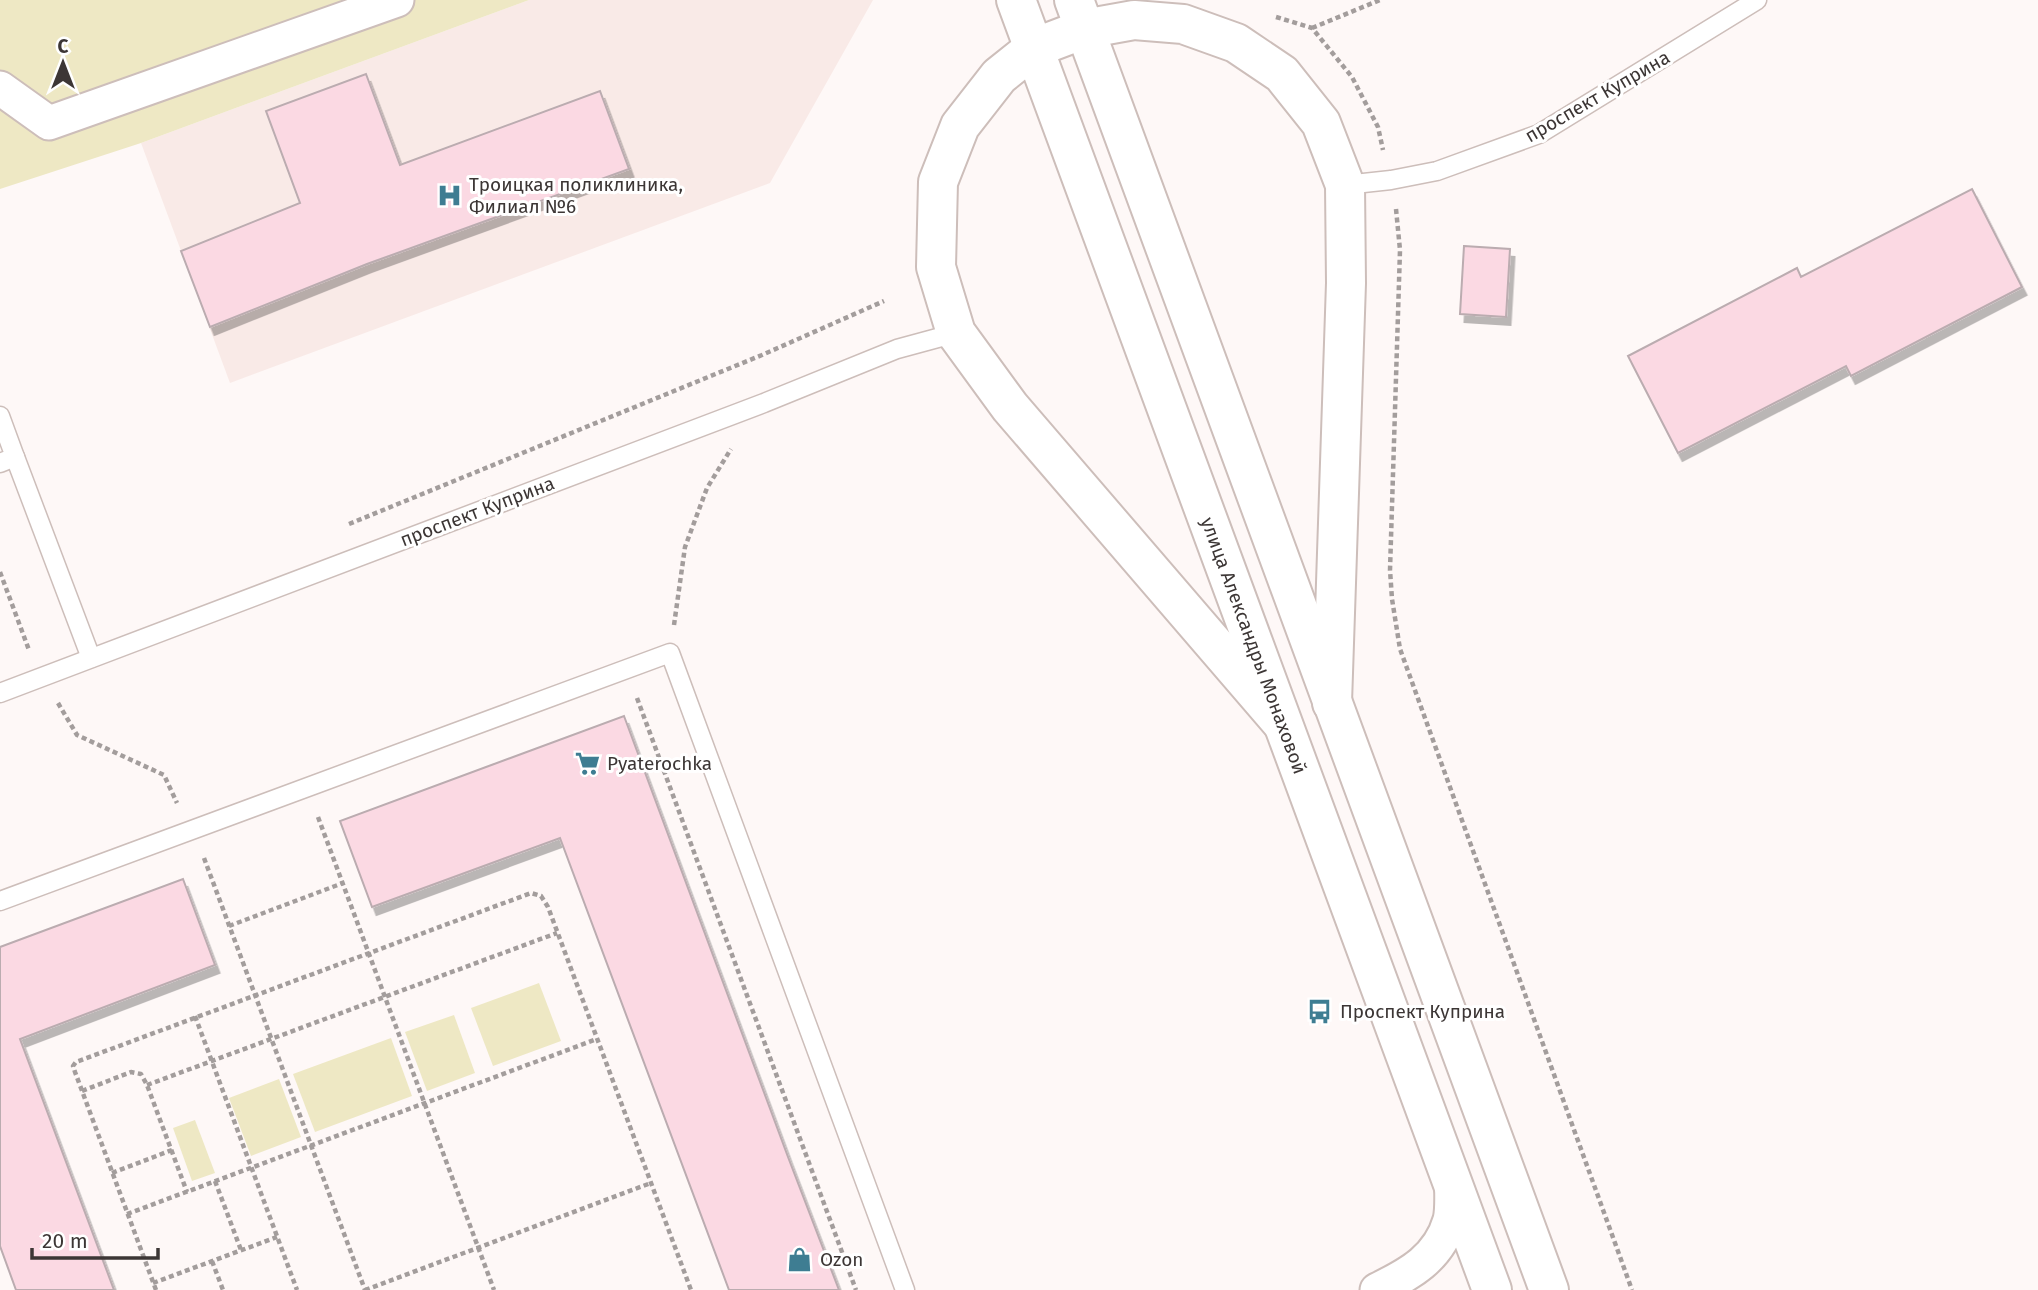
<svg xmlns="http://www.w3.org/2000/svg" width="2038" height="1290" font-family="'Fira Sans',sans-serif">
  <style>
    .built { fill: #f9eae7 }
    .green { fill: #eee8c4 }
    .building { fill: #fbd9e3; stroke: #bbacb0; stroke-width: 2; filter: url(#shadow) }
    .lines { fill: none; stroke-linecap: round; stroke-linejoin: round }
    .service-casing { stroke: #cdbeba; stroke-width: 21 }
    .minor-casing { stroke: #cdbeba; stroke-width: 37 }
    .tertiary-casing { stroke: #cdbeba; stroke-width: 42 }
    .secondary-casing { stroke: #cdbeba; stroke-width: 42 }
    .path { stroke: #a39d9c; stroke-width: 4.5; stroke-dasharray: 5 3.5; stroke-linecap: butt }
    .service { stroke: #fff; stroke-width: 18 }
    .minor { stroke: #fff; stroke-width: 33 }
    .tertiary { stroke: #fff; stroke-width: 38 }
    .secondary { stroke: #fff; stroke-width: 38 }
    .labels { text-anchor: middle; stroke-width: 6; stroke-linejoin: round; paint-order: stroke }
    .street-label { font-size: 19px; fill: #3c3635; stroke: #fff }
    .poi-label { font-size: 19px; fill: #3c3635; stroke: #fff; text-anchor: start }
  </style>
  <defs>
    <filter id="shadow"><feDropShadow dx="4.5" dy="8" stdDeviation="0" flood-color="#0004"/></filter>
  </defs>
  <rect width="100%" height="100%" fill="#fef8f7"/>
  <!-- built -->
  <polygon class="built" points="529,0 873,0 770,183 230,383 141,143"/>
  <!-- green -->
  <g class="green">
    <polygon points="0,0 529,0 141,143 0,189"/>
    <polygon points="539,983 561,1041 493,1066 471,1008"/>
    <polygon points="454,1015 475,1073 427,1091 405,1032"/>
    <polygon points="391,1038 412,1096 315,1132 293,1074"/>
    <polygon points="279,1079 301,1137 251,1156 229,1098"/>
    <polygon points="195,1120 215,1173 192,1181 173,1128"/>
  </g>
  <!-- building -->
  <g class="building">
    <polygon points="366,74 400,165 600,91 629,169 367,264 210,327 181,251 300,203 266,111"/>
    <polygon points="1972,189 2022,287 1851,376 1846,366 1678,453 1628,356 1797,268 1801,277"/>
    <polygon points="1464,246 1510,249 1506,317 1460,314"/>
    <polygon points="624,716 788,1157 839,1290 729,1290 560,838 372,907 340,821"/>
    <polygon points="183,879 215,965 20,1039 114,1290 16,1290 0,1246 0,947"/>
  </g>
  <g class="lines">
    <defs>
      <g id="service">
        <polyline points="1345,185 1391,180 1437,171 1539,134 1757,0"/>
        <polyline points="0,416 15,457 0,463"/>
        <polyline points="15,457 91,658"/>
        <polyline points="0,693 764,403 897,349 956,333"/>
        <polyline points="0,901 670,653 905,1290"/>
      </g>
      <g id="minor">
        <polyline points="0,88 49,123 397,0"/>
        <path d="M1377,1290C1410,1274 1439,1258 1450,1220C1453,1208 1451,1193 1452,1181"/>
      </g>
      <polyline id="tertiary" points="1282,723 1010,407 956,333 936,267 938,182 960,126 999,76 1034,48 1084,29 1134,20 1183,24 1236,43 1282,74 1321,123 1345,185 1346,283 1332,703"/>
      <g id="secondary">
        <path id="s1" d="M1016,0L1492,1290"/>
        <polyline points="1074,0 1549,1290"/>
      </g>
    </defs>
    <!-- service casing -->
    <use href="#service" class="service-casing"/>
    <!-- minor casing -->
    <use href="#minor" class="minor-casing"/>
    <!-- tertiary casing -->
    <use href="#tertiary" class="tertiary-casing"/>
    <!-- secondary casing -->
    <use href="#secondary" class="secondary-casing"/>
    <!-- path -->
    <g class="path">
      <polyline points="1276,17 1312,28 1352,77 1378,127 1383,150"/>
      <polyline points="1312,28 1380,0"/>
      <polyline points="1396,209 1400,250 1390,570 1392,599 1400,649 1632,1290"/>
      <polyline points="349,524 762,355 884,301"/>
      <polyline points="0,572 29,650"/>
      <polyline points="674,625 685,547 707,488 731,449"/>
      <polyline points="637,698 856,1290"/>
      <polyline points="58,703 77,735 164,775 177,803"/>
      <polyline points="318,817 494,1290"/>
      <polyline points="204,858 365,1290"/>
      <polyline points="229,926 343,883"/>
      <polyline points="195,1016 297,1290"/>
      <polyline points="147,1085 557,933"/>
      <polyline points="82,1091 131,1072 141,1074 147,1085 187,1192"/>
      <polyline points="112,1173 172,1150"/>
      <polyline points="215,1181 241,1250"/>
      <polyline points="127,1214 597,1039"/>
      <polyline points="212,1261 223,1290"/>
      <polyline points="153,1283 277,1237"/>
      <polyline points="156,1290 75,1072 73,1066 76,1062 531,893 541,896 548,907 691,1290"/>
      <polyline points="365,1290 651,1183"/>
    </g>
    <!-- service -->
    <use href="#service" class="service"/>
    <!-- minor -->
    <use href="#minor" class="minor"/>
    <!-- tertiary -->
    <use href="#tertiary" class="tertiary"/>
    <!-- secondary -->
    <use href="#secondary" class="secondary"/>
  </g>
  <!-- icons -->
  <defs>
    <symbol id="hospital-bare" viewBox="-9 -9 18 18"><path d="M-5-5h3v3.5h4V-5h3V5h-3V1.5h-4V5h-3Z" fill="#3e7d92" stroke="#fff" stroke-width="2.5" paint-order="stroke"/></symbol>
    <symbol id="supermarket-bare" viewBox="-9 -9 18 18"><path d="M-6-5.5h2.5l.6 2H6L4.5 2H-2.5L-4.4-4H-6ZM-1.5 3.2a1.3 1.3 0 1 0 .1 0ZM3 3.2a1.3 1.3 0 1 0 .1 0Z" fill="#3e7d92" stroke="#fff" stroke-width="2.5" paint-order="stroke"/></symbol>
    <symbol id="bus-bare" viewBox="-9 -9 18 18"><path d="M-5-6H5V4H4V6H2V4H-2V6H-4V4H-5ZM-3.5-4V0h7V-4ZM-3.5 1.2v1.5H-2V1.2ZM2 1.2v1.5H3.5V1.2Z" fill="#3e7d92" stroke="#fff" stroke-width="2.5" paint-order="stroke"/></symbol>
    <symbol id="shop-bare" viewBox="-9 -9 18 18"><path d="M-5-2.5h2.3a2.7 3.5 0 0 1 5.4 0H5L5.5 6h-11ZM-1.5-2.5h3a1.5 2.3 0 0 0-3 0Z" fill="#3e7d92" stroke="#fff" stroke-width="2.5" paint-order="stroke"/></symbol>
  </defs>
  <g fill-rule="evenodd">
    <use href="#hospital-bare" x="432" y="178" width="35" height="35"/>
    <use href="#supermarket-bare" x="570" y="746" width="35" height="35"/>
    <use href="#bus-bare" x="1302" y="994" width="35" height="35"/>
    <use href="#shop-bare" x="782" y="1242" width="35" height="35"/>
  </g>
  <g class="labels">
    <!-- street labels -->
    <g class="street-label">
      <text transform="translate(1597 96) rotate(-30)" y="7">проспект Куприна</text>
      <text transform="translate(477 511) rotate(-21)" y="7">проспект Куприна</text>
      <text dy="7" stroke="none"><textPath href="#s1" startOffset="688">улица Александры Монаховой</textPath></text>
    </g>
    <!-- poi labels -->
    <g class="poi-label">
      <text x="469" y="191">Троицкая поликлиника,<tspan x="469" dy="22">Филиал №6</tspan></text>
      <text x="607" y="770">Pyaterochka</text>
      <text x="1340" y="1018">Проспект Куприна</text>
      <text x="820" y="1266">Ozon</text>
    </g>
  </g>
  <!-- north arrow -->
  <g transform="translate(63 63)" stroke="#ffffff" stroke-width="5" paint-order="stroke">
  <path d="M0-5L12 26L0 18L-12 26Z" fill="#3c3635"/>
  <text y="-10" font-size="19" font-weight="bold" text-anchor="middle" fill="#3c3635">С</text>
  </g>
  <!-- scale -->
  <path d="M32 1248v10h126v-10" fill="none" stroke="#3c3635" stroke-width="3.5"/>
  <text x="42" y="1248" font-size="21" fill="#3c3635" stroke="#ffffff" stroke-width="5" paint-order="stroke">20 m</text>
</svg>
